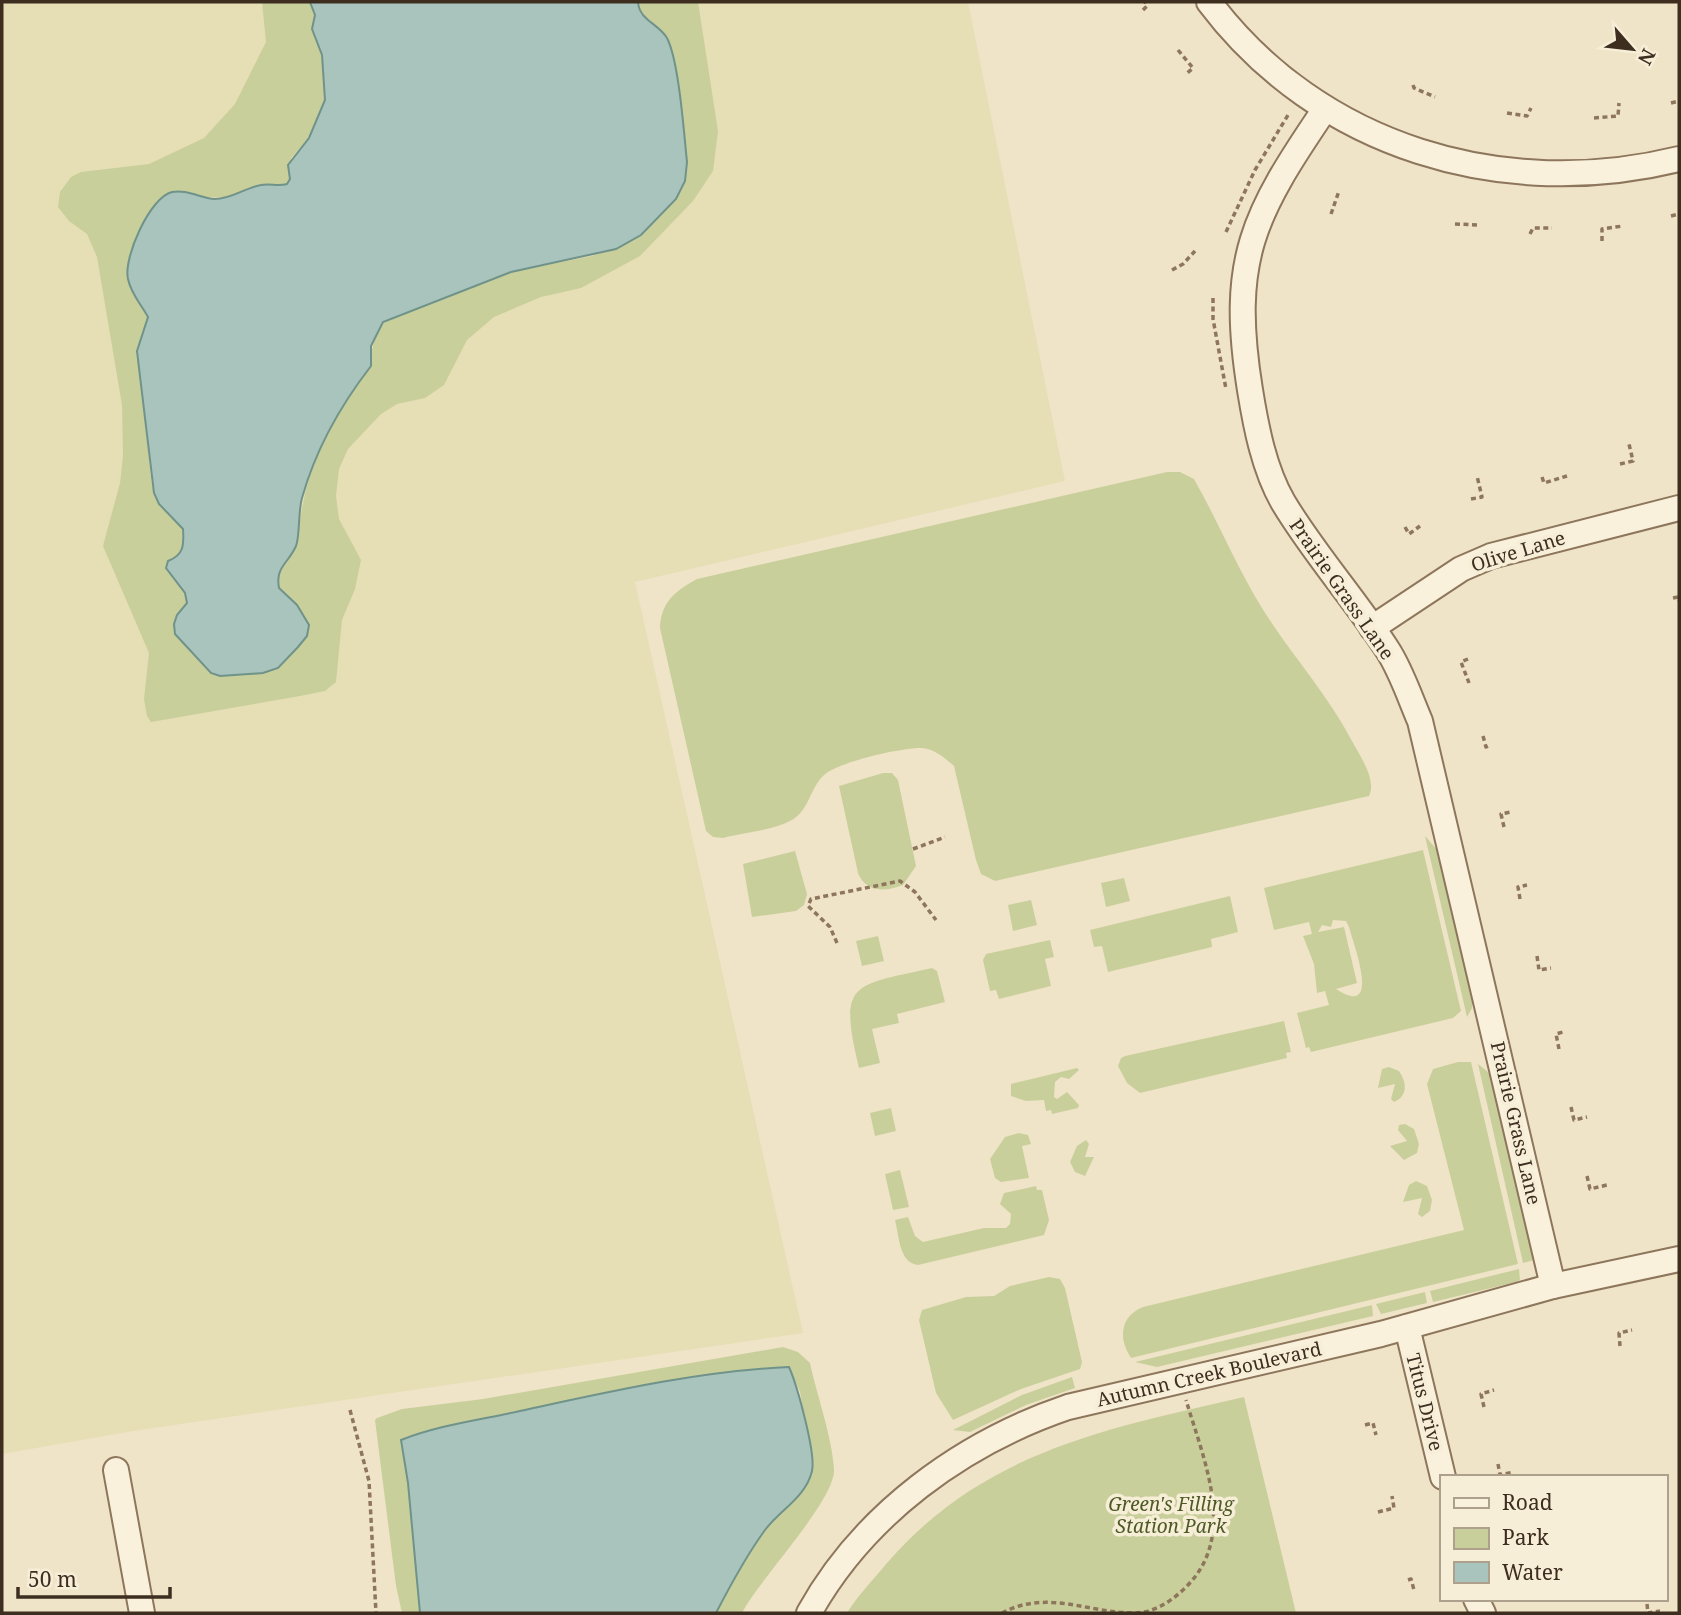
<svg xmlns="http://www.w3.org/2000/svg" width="1681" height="1615" font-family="'Noto Serif',serif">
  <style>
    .farmland { fill: #e6deb5 }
    .green { fill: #c9cf9b; fill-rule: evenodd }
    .water { fill: #a9c4bc; stroke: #6f938a; stroke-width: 2 }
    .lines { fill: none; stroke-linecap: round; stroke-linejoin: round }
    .minor-casing { stroke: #8d765c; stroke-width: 28 }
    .path { stroke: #8d765c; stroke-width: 3.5; stroke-dasharray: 5 3.5; stroke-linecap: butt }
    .minor { stroke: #faf1dc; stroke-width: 24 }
    .labels { text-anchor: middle; stroke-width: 7; stroke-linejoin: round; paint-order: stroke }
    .street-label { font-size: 19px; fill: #3d2e20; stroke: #f7eed8 }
    .park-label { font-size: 19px; font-style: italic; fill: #4d5a26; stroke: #f7eed8 }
  </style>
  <rect width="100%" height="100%" fill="#f0e4c8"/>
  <!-- farmland -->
  <polygon class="farmland" points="2,2 968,2 1065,481 635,582 803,1333 133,1431 2,1454"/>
  <!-- green -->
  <g class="green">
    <path d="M262,2H310L315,15L312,29L322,55L325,100L309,138L291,158L290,179L287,184L252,187L231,197H201L137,300L148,317C145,351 145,468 155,496C160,509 173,519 182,529L183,551L172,574L185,593L187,603L174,624L211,673L278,668L287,658L286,596L279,588C274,561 294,556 298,534C304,492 311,460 333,421C340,409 346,395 355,384C358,379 363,377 365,372C374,354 371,339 383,322L511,272L592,256L641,235L676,199L685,181L687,162L679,90L669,41L645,18L638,9V2H698L718,131L713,171L693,201L640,256L581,288L541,297L494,317L467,340L444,385L425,398L397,404L381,414L348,449L339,469L336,496L339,519L361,560L355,589L342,620L336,682L325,691L300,696L151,722L147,716L144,699L149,653L103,546L120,483L123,456L122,405L97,257L87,234L69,221L58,207L60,192L71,177L81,172L149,164L204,138L235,104L266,42Z"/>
    <path d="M1167,472H1180L1194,479C1218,521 1236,566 1262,608C1290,653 1327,693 1352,741C1360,756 1377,780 1369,796L995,881L981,874L976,860L954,766C945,758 933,748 921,748C900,748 837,762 823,776C810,789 809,810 792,820C773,831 744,832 723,838L713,837L706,831L660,628C661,602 675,591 697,579Z"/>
    <path d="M883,773H892L898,780L916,866L903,885C886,892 866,893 858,873L839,786Z"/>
    <polygon points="1425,836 1438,851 1472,993 1472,1008 1467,1017"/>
    <path d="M1423,850L1461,1011L1453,1018L1311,1052L1309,1047L1306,1048L1297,1013L1329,1005L1325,991L1317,993L1314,964L1303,936L1312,934L1309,922L1274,930L1264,888ZM1333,920L1346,921L1349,927C1353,943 1383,1020 1336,989L1357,983L1344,927L1318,932L1322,925L1331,927Z"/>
    <polygon points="795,851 807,894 804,905 796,911 752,917 743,864"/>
    <polygon points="1124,878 1130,901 1106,907 1101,883"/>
    <polygon points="1230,896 1238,932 1211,939 1212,947 1108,972 1102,946 1094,947 1090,930"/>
    <polygon points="1031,900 1037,925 1013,931 1008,905"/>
    <polygon points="878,936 884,961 862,966 856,941"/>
    <polygon points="1050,940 1054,957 1045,959 1051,986 999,999 996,990 990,991 983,960 986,954"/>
    <path d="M932,968L937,971L945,1002L897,1014L899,1023L872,1029L880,1063L859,1068C838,981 852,986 932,968Z"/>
    <polygon points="1284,1021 1291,1052 1286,1053 1287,1058 1140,1093 1127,1083 1118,1066 1121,1058 1125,1056"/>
    <path d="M1458,1062H1471L1518,1264L1131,1358C1118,1339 1120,1316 1143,1307L1464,1230L1427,1084L1433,1069Z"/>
    <polygon points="1478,1064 1488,1072 1493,1082 1533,1255 1534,1260 1523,1263"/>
    <path d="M1389,1067L1399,1071C1407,1083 1408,1096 1394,1102L1391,1099L1395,1084L1378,1088L1382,1069Z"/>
    <polygon points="1077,1068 1079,1070 1069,1079 1061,1077 1055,1082 1054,1097 1057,1099 1067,1092 1079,1105 1078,1108 1052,1114 1051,1110 1046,1111 1044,1100 1026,1101 1011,1096 1011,1084"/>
    <polygon points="891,1108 896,1131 875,1136 870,1113"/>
    <polygon points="1405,1124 1414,1129 1419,1144 1417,1153 1404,1160 1390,1146 1407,1141 1398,1130 1399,1125"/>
    <polygon points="1019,1133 1028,1135 1031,1144 1022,1146 1029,1178 1001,1182 995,1178 990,1159 1005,1137"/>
    <polygon points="1086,1140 1089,1144 1085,1157 1094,1157 1085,1176 1075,1172 1070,1162 1077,1146"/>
    <polygon points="900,1170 909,1207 893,1210 885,1174"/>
    <polygon points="1416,1181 1427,1186 1432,1200 1430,1211 1422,1217 1418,1214 1422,1198 1403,1202 1409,1185"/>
    <path d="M1036,1186L1037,1190H1042L1049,1220L1044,1235L918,1265C899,1263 899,1235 895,1220L908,1217L915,1236L923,1242L984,1228H1006L1010,1224L1011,1214L1000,1204L1004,1193Z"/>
    <polygon points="1519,1269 1520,1280 1516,1282 1433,1302 1430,1291"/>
    <polygon points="1049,1277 1060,1279 1065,1288 1082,1362 1080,1369 1021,1389 953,1420 936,1393 919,1320 922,1310 966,1297 994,1296 1010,1286"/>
    <polygon points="1425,1292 1427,1303 1381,1314 1376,1304"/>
    <polygon points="1372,1305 1373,1316 1157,1367 1135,1362"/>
    <path d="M783,1347L798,1352L810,1363C817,1396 832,1436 834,1469C836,1500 760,1578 742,1613H716L743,1561L768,1526L795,1499L809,1481L813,1468L800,1392L789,1367C699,1371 608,1392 520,1411C480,1420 439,1425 401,1440L408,1483L420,1613H402L396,1586L375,1420L377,1418L402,1409L483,1399Z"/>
    <polygon points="1072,1377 1075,1388 1026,1405 970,1432 953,1430 1022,1395"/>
    <path d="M1244,1397L1296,1613H847C858,1595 874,1579 887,1563C984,1451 1106,1429 1244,1397Z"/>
  </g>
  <!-- water -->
  <g class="water">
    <path d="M310,2H638C639,20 659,24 667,38C679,61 684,134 687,162L685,181L676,199L641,235L616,249L511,272L383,322L371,346V366C340,406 316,448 302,498C298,512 300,536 296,546C288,564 275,567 279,588L297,605L309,625L307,636L298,647L278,668L263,673L220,676L211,673L175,634L174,624L177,615L187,603L185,593L166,568L168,561C184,555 184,545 183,529L159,504L154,493L137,351L148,317C141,304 131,294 128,279C123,258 150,197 172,192C187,189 200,198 215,199C232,199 244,188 261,185C270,183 278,187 287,184L290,179L288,165L309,138L325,100L322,55L312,29L315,15Z"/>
    <path d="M789,1367C797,1385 816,1453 812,1471C806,1497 780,1510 765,1530C746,1556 731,1584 716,1613H420L408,1483L401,1440C439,1425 480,1420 520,1411C608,1392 699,1371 789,1367Z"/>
  </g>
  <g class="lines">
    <defs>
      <g id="minor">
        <path d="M1209,2C1319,148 1504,202 1679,159"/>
        <path d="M1325,109C1253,215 1229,259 1250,390C1256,427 1264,469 1283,502C1314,554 1355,599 1387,649C1401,670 1410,698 1420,721L1553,1286"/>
        <polyline points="1372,628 1461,569 1491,556 1679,508"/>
        <polyline points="1407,1327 1443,1477"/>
        <polyline points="116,1470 142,1613"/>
        <polyline points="1476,1599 1483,1613"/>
        <path d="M809,1613C864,1514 962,1443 1068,1407L1381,1334L1553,1286L1679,1259"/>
      </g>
    </defs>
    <!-- minor casing -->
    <use href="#minor" class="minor-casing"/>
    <!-- path -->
    <g class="path">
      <polyline points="1143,10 1147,6 1145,2"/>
      <polyline points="1178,50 1193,68 1185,75"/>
      <polyline points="1413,85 1414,88 1435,97"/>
      <polyline points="1671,103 1679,101"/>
      <polyline points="1507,113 1527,116 1531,108"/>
      <polyline points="1594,118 1618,116 1619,103"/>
      <polyline points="1331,214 1339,191"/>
      <polyline points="1671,216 1679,214"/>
      <polyline points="1455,224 1479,225"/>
      <polyline points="1226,232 1255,170 1288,115"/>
      <polyline points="1530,234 1533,228 1552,228"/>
      <polyline points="1602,241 1602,229 1623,226"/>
      <polyline points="1172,270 1183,264 1195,251"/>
      <polyline points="1213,298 1213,319 1226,389"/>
      <polyline points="1620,464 1633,461 1629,444"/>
      <polyline points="1542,477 1544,483 1567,476"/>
      <polyline points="1471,499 1482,497 1477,476"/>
      <polyline points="1405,527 1409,534 1420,526"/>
      <polyline points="1673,598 1678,597 1679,601"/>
      <polyline points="1468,659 1461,662 1469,683"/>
      <polyline points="1483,736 1486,747 1488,746"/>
      <polyline points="1504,827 1501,814 1511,812"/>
      <polyline points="913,849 945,837"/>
      <polyline points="1520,899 1518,887 1527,885"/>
      <polyline points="837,943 830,927 808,906 811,899 900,881 915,892 936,920"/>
      <polyline points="1537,956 1539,970 1551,968"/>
      <polyline points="1559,1049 1556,1034 1563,1032"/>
      <polyline points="1571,1107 1574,1120 1587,1117"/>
      <polyline points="1587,1176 1590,1189 1607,1185"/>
      <polyline points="1620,1346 1619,1333 1632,1330"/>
      <polyline points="1484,1407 1481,1394 1494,1390"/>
      <polyline points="350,1410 369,1481 376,1613"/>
      <polyline points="1365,1425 1373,1423 1376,1435"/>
      <polyline points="1498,1464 1500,1475 1514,1472"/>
      <polyline points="1378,1512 1394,1508 1392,1496"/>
      <polyline points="1408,1580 1411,1579 1414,1590"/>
      <polyline points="1647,1604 1648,1613 1660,1611"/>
      <path d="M1002,1613C1047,1589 1088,1613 1134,1613C1154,1613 1172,1601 1186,1587C1238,1536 1204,1461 1186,1400"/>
    </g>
    <!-- minor -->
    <use href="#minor" class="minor"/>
  </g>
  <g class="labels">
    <!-- street labels -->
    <g class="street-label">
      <text transform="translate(1518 551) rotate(-17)" y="7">Olive Lane</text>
      <text transform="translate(1342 589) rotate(55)" y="7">Prairie Grass Lane</text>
      <text transform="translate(1516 1123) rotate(77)" y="7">Prairie Grass Lane</text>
      <text transform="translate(1209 1374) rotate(-13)" y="7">Autumn Creek Boulevard</text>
      <text transform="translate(1425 1402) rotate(76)" y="7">Titus Drive</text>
    </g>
    <!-- park labels -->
    <g class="park-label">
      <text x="1171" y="1511">Green's Filling<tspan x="1171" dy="22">Station Park</tspan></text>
    </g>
  </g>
  <!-- border -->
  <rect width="1681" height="1615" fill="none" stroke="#3d2e20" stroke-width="7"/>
  <!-- legend -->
  <rect x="1440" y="1475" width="228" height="126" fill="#f7eed8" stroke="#ada18e" stroke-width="2"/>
  <rect x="1454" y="1498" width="35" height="10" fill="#faf1dc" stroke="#ada18e" stroke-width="2"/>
  <text x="1502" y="1510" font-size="21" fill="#3d2e20">Road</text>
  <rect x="1454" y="1528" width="35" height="21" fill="#c9cf9b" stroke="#ada18e" stroke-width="2"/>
  <text x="1502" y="1545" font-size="21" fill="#3d2e20">Park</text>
  <rect x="1454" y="1562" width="35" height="21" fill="#a9c4bc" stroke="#ada18e" stroke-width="2"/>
  <text x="1502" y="1580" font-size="21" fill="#3d2e20">Water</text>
  <!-- north arrow -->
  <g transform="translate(1632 49) rotate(118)" stroke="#f7eed8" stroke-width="5" paint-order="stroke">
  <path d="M0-5L12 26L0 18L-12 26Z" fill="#3d2e20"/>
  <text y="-10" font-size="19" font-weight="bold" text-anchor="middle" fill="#3d2e20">N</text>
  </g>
  <!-- scale -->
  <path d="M18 1587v10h152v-10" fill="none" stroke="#3d2e20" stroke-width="3.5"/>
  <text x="28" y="1587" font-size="21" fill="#3d2e20" stroke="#f7eed8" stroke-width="5" paint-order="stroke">50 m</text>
</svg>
